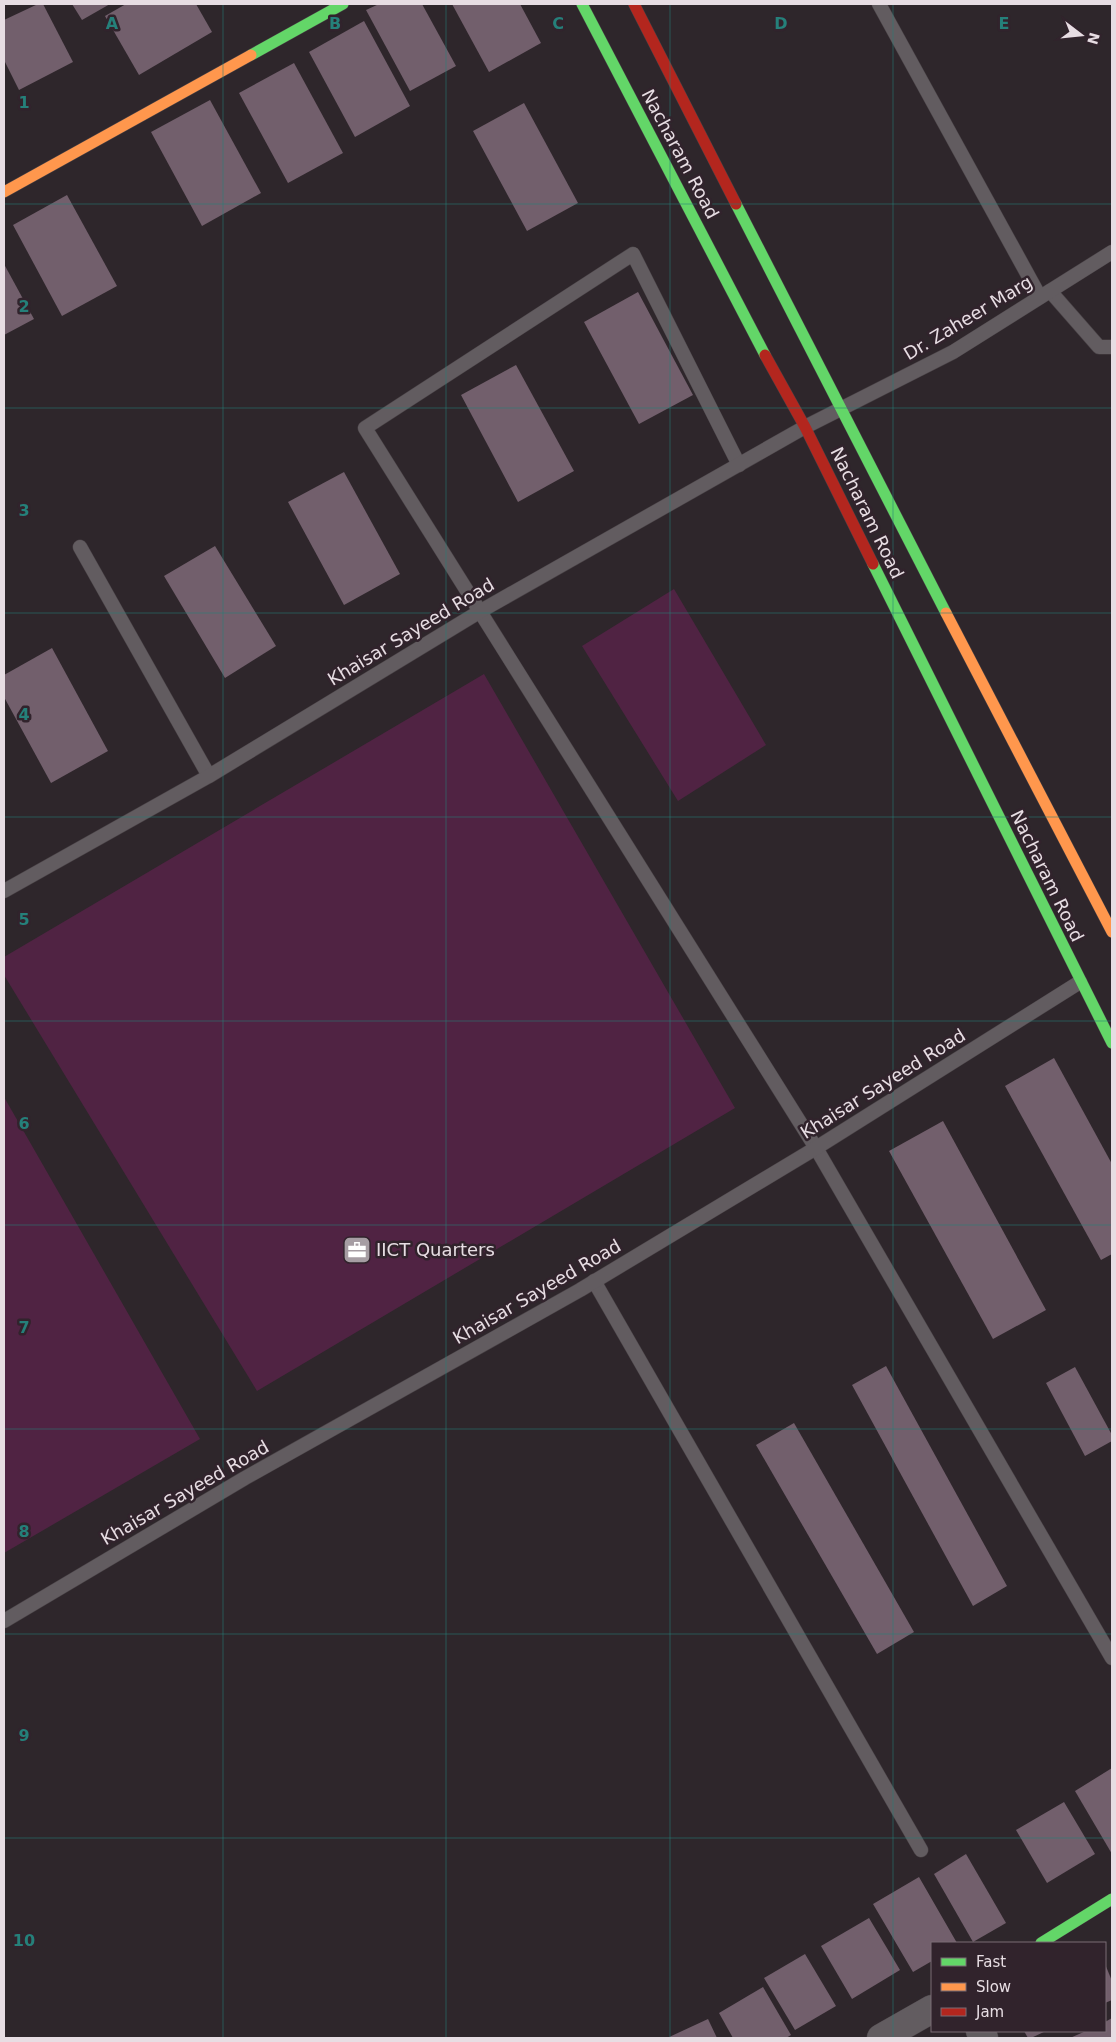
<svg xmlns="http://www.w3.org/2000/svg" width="1116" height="2042" font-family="'DejaVu Sans',sans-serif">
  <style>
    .green { fill: #502343 }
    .building { fill: #725f6c }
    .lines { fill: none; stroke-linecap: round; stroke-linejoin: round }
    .lane-casing { stroke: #484145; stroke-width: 15 }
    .street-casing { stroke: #484145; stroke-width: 29 }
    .fast-casing { stroke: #484145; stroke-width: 12 }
    .slow-casing { stroke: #484145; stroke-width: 12 }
    .jam-casing { stroke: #484145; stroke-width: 12 }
    .lane { stroke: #625c60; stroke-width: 14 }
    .street { stroke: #625c60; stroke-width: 28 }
    .fast { stroke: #63d668; stroke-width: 11 }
    .slow { stroke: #ff974d; stroke-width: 11 }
    .jam { stroke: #b3261e; stroke-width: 11 }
    .grid { fill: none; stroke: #25807a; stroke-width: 1; stroke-opacity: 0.55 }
    .labels { text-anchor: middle; stroke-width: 5; stroke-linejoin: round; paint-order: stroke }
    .street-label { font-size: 18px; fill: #e7dde3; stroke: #31232c }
    .poi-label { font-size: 18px; fill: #e7dde3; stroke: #31232c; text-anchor: start }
    .grid-label { font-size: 16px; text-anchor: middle; font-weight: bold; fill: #25807a; stroke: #31232c; stroke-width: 5; stroke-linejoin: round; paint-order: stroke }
  </style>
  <rect width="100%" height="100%" fill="#2e262b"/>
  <!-- green -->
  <g class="green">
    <polygon points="674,589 766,745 678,801 582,646"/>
    <polygon points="484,674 735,1108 257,1391 4,975 4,957"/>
    <polygon points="4,1097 200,1439 4,1553"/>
  </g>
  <!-- building -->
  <g class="building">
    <polygon points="38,4 43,4 73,62 19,90 4,60 4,20"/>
    <polygon points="72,4 110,4 82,20"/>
    <polygon points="126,4 196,4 212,32 139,75 105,16"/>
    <polygon points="379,4 422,4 456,66 410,91 366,10"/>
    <polygon points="452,4 520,4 541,43 489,72"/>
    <polygon points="364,21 410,106 355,137 309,52"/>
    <polygon points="294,63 343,153 288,183 239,93"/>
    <polygon points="210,100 261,193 202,226 151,132"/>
    <polygon points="524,103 578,203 527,231 473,131"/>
    <polygon points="67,195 117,286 62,316 13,225"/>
    <polygon points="4,264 34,319 4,335"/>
    <polygon points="638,292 693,395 639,424 584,322"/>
    <polygon points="516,365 574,471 518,502 461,395"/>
    <polygon points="344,472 400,574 344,605 288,502"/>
    <polygon points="215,546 276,646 225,678 164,576"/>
    <polygon points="52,648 108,751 51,783 4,697 4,675"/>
    <polygon points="1054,1058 1112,1164 1112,1254 1101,1260 1005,1086"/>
    <polygon points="943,1121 1046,1310 993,1339 889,1151"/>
    <polygon points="886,1366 1007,1586 973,1606 852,1385"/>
    <polygon points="1075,1367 1112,1435 1112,1441 1085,1456 1046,1383"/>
    <polygon points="794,1423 914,1632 877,1654 756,1445"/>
    <polygon points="1112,1768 1112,1854 1075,1791"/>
    <polygon points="1064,1802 1095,1854 1047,1883 1016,1830"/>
    <polygon points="966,1854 1006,1923 973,1942 934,1874"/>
    <polygon points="919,1877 957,1943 932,1943 932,1961 913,1972 873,1904"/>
    <polygon points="869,1918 900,1970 852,1999 821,1946"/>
    <polygon points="805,1954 836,2006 795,2030 764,1978"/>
    <polygon points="1105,1964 1112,1981 1112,2000 1105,2003"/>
    <polygon points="763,1987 791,2035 786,2038 733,2038 719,2013"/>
    <polygon points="1112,2018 1112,2038 1070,2038 1086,2031 1105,2031 1105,2022"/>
    <polygon points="708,2019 717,2038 667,2038"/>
    <polygon points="1024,2031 1046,2031 1031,2038 1028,2038"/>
  </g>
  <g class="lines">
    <defs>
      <g id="lane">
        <polyline points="879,4 1040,297"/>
        <polyline points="1050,291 1099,347 1112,347"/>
        <polyline points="739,465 633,254 365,428 816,1148 1112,1658"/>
        <polyline points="80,547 209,776"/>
        <polyline points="4,891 209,776 479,612 805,427 953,352 1112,252"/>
        <polyline points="594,1281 921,1850"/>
        <polyline points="4,1621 245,1478 580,1290 816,1148 1080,982"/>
      </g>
      <g id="street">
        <polyline points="980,2031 984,2038"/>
        <polyline points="881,2038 932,2009"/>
      </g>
      <g id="fast">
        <polyline points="582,4 765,355"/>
        <polyline points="251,55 343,4"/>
        <polyline points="736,204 946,613"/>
        <polyline points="873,564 1112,1043"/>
        <polyline points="1041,1943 1112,1899"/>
      </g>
      <g id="slow">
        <polyline points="4,192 251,55"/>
        <polyline points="946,613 1112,932"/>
      </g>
      <g id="jam">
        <polyline points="634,4 736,204"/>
        <polyline points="765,355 805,427 873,564"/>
      </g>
    </defs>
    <!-- lane casing -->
    <use href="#lane" class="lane-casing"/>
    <!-- street casing -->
    <use href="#street" class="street-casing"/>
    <!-- fast casing -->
    <use href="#fast" class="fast-casing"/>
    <!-- slow casing -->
    <use href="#slow" class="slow-casing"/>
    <!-- jam casing -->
    <use href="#jam" class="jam-casing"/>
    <!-- lane -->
    <use href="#lane" class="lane"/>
    <!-- street -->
    <use href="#street" class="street"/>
    <!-- fast -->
    <use href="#fast" class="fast"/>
    <!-- slow -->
    <use href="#slow" class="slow"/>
    <!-- jam -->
    <use href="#jam" class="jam"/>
  </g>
  <!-- grid -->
  <path class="grid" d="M223,4V2038M446,4V2038M670,4V2038M893,4V2038M4,204H1112M4,408H1112M4,613H1112M4,817H1112M4,1021H1112M4,1225H1112M4,1429H1112M4,1634H1112M4,1838H1112"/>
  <!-- icons -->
  <defs>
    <symbol id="office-square" viewBox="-11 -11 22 22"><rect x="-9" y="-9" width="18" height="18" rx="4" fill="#a69da3" stroke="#31232c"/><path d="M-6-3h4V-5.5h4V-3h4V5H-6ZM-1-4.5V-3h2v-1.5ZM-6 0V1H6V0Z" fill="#fff"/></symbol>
  </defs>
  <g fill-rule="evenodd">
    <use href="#office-square" x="341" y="1234" width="32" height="32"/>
  </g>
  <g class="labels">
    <!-- street labels -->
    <g class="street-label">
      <text transform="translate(680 154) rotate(62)" y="6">Nacharam Road</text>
      <text transform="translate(968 318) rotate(-31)" y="6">Dr. Zaheer Marg</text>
      <text transform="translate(867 513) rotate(64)" y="6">Nacharam Road</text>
      <text transform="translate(411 632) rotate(-31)" y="6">Khaisar Sayeed Road</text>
      <text transform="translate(1047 876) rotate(64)" y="6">Nacharam Road</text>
      <text transform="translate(883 1084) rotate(-32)" y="6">Khaisar Sayeed Road</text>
      <text transform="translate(537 1292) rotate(-30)" y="6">Khaisar Sayeed Road</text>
      <text transform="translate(185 1493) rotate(-30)" y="6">Khaisar Sayeed Road</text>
    </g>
    <!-- poi labels -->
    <g class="poi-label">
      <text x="376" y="1256">IICT Quarters</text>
    </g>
  </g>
  <g class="grid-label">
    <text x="112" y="29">A</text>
    <text x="335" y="29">B</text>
    <text x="558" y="29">C</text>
    <text x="781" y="29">D</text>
    <text x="1004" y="29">E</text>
    <text x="24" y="108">1</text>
    <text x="24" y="312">2</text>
    <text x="24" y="516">3</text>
    <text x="24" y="720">4</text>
    <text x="24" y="925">5</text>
    <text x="24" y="1129">6</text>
    <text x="24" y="1333">7</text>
    <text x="24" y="1537">8</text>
    <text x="24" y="1741">9</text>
    <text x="24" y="1946">10</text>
  </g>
  <!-- border -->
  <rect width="1116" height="2042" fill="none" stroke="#e7dde3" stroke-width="10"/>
  <!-- legend -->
  <rect x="931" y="1942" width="175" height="90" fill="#31232c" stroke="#7a6d75"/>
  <rect x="941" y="1958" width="25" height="8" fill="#63d668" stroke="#7a6d75"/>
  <text x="976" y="1967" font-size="15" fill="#e7dde3">Fast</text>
  <rect x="941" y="1983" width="25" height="8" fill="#ff974d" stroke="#7a6d75"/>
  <text x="976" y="1992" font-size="15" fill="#e7dde3">Slow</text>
  <rect x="941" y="2008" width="25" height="8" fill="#b3261e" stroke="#7a6d75"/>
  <text x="976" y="2017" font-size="15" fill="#e7dde3">Jam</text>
  <!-- north arrow -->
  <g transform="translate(1081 35) rotate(106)" stroke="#31232c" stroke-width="4" paint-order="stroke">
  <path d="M0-4L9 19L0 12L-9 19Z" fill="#e7dde3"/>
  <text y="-8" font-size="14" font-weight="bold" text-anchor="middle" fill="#e7dde3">N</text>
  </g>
</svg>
